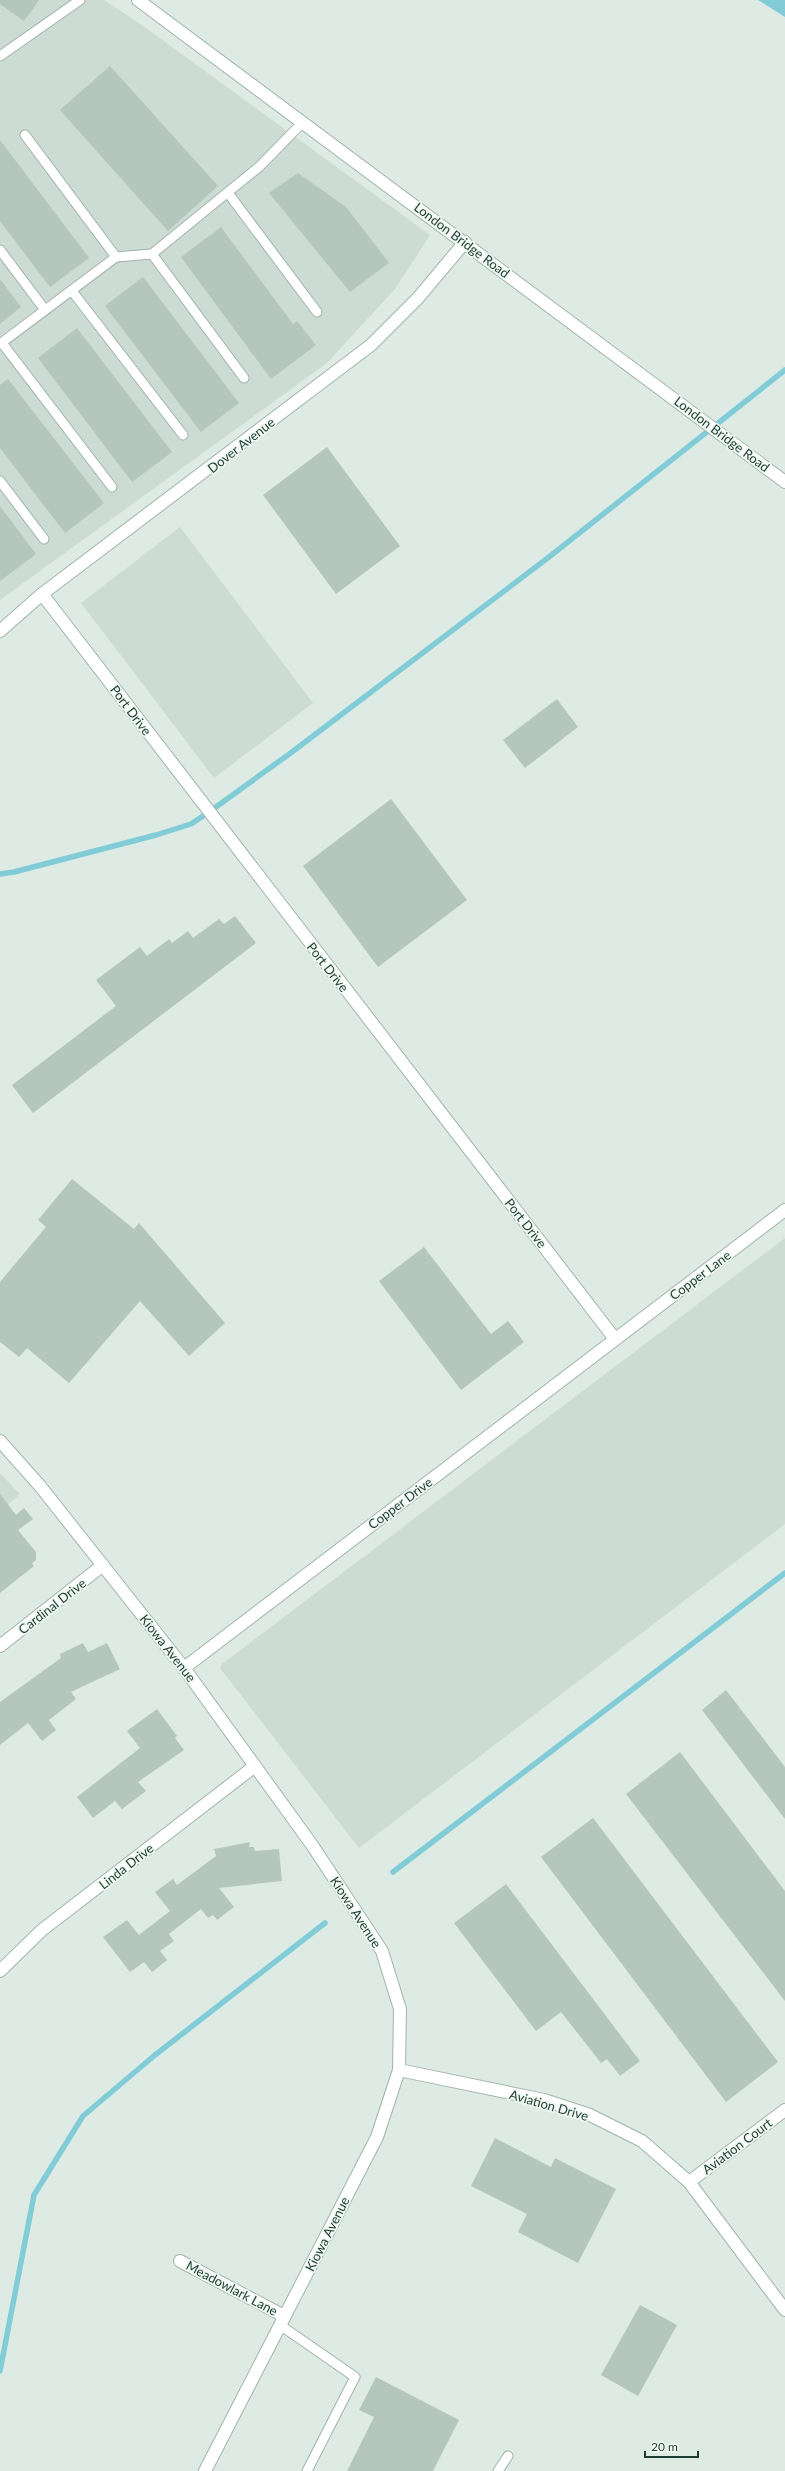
<svg xmlns="http://www.w3.org/2000/svg" width="785" height="2471" font-family="Lato,sans-serif">
  <style>
    .built { fill: #ccdbd4 }
    .water { fill: #81ccd6 }
    .lines { fill: none; stroke-linecap: round; stroke-linejoin: round }
    .stream { stroke: #81ccd6; stroke-width: 5.5 }
    .building { fill: #b4c6be }
    .service-casing { stroke: #a1b3ac; stroke-width: 11 }
    .minor-casing { stroke: #a1b3ac; stroke-width: 14 }
    .tertiary-casing { stroke: #a1b3ac; stroke-width: 14 }
    .service { stroke: #fff; stroke-width: 9 }
    .minor { stroke: #fff; stroke-width: 12 }
    .tertiary { stroke: #fff; stroke-width: 12 }
    .labels { text-anchor: middle; stroke-width: 3.5; stroke-linejoin: round; paint-order: stroke }
    .street-label { font-size: 13px; fill: #1e3c33; stroke: #eff8f3 }
  </style>
  <rect width="100%" height="100%" fill="#deebe5"/>
  <!-- built -->
  <g class="built">
    <polygon points="0,0 104,0 142,25 430,235 395,289 327,363 0,600"/>
    <polygon points="180,527 313,703 214,778 81,603"/>
    <polygon points="785,1238 785,1524 359,1848 220,1668 222,1664"/>
    <polygon points="0,1473 20,1494 0,1511"/>
  </g>
  <!-- water -->
  <polygon class="water" points="758,0 785,0 785,17"/>
  <g class="lines">
    <!-- stream -->
    <g class="stream">
      <polyline points="0,874 14,872 156,835 191,824 209,812 292,752 549,557 785,370"/>
      <polyline points="393,1872 785,1573"/>
      <polyline points="0,2371 34,2195 83,2116 155,2055 325,1923"/>
    </g>
  </g>
  <!-- building -->
  <g class="building">
    <polygon points="0,0 39,0 24,21 0,4"/>
    <polygon points="110,66 218,186 168,231 60,110"/>
    <polygon points="0,140 89,258 50,287 0,221"/>
    <polygon points="298,173 346,207 389,263 350,292 269,193"/>
    <polygon points="221,227 293,324 297,321 316,345 271,379 181,257"/>
    <polygon points="143,277 239,403 201,432 105,306"/>
    <polygon points="0,279 21,307 0,324"/>
    <polygon points="77,328 172,452 132,482 38,358"/>
    <polygon points="8,379 104,503 65,533 0,448 0,385"/>
    <polygon points="327,447 400,546 336,594 263,495"/>
    <polygon points="0,506 36,554 0,581"/>
    <polygon points="557,699 578,727 525,768 503,740"/>
    <polygon points="391,799 467,900 378,967 303,866"/>
    <polygon points="235,916 256,943 33,1113 12,1085 116,1006 96,980 140,947 147,956 169,939 172,943 188,931 193,938 219,919 224,924"/>
    <polygon points="72,1179 134,1229 139,1223 225,1323 189,1356 140,1301 69,1383 27,1348 19,1357 0,1342 0,1282 46,1227 38,1220"/>
    <polygon points="424,1247 491,1334 508,1321 524,1342 461,1390 379,1281"/>
    <polygon points="0,1494 16,1515 24,1508 33,1519 18,1530 36,1552 36,1560 32,1563 34,1566 0,1593"/>
    <polygon points="83,1643 88,1652 107,1643 120,1669 71,1692 76,1699 49,1720 56,1730 42,1741 28,1723 0,1745 0,1702 61,1658 60,1654"/>
    <polygon points="726,1690 785,1767 785,1819 702,1710"/>
    <polygon points="157,1709 177,1736 175,1738 184,1750 138,1782 146,1791 122,1809 115,1801 93,1818 77,1797 140,1748 127,1731"/>
    <polygon points="680,1752 785,1891 785,2001 626,1794"/>
    <polygon points="593,1818 778,2062 726,2102 541,1857"/>
    <polygon points="250,1842 249,1847 254,1847 255,1851 279,1849 282,1881 219,1888 234,1907 217,1920 213,1915 208,1918 201,1909 169,1934 174,1941 160,1951 167,1960 152,1972 144,1962 130,1972 103,1937 127,1920 139,1935 170,1911 155,1892 173,1879 177,1885 216,1856 214,1849"/>
    <polygon points="506,1884 640,2061 620,2076 607,2059 601,2063 561,2012 536,2031 454,1923"/>
    <polygon points="495,2138 551,2167 555,2158 616,2189 578,2263 518,2232 527,2214 471,2186"/>
    <polygon points="640,2305 677,2325 638,2396 601,2375"/>
    <polygon points="376,2377 459,2420 433,2471 347,2471 374,2417 359,2410"/>
  </g>
  <g class="lines">
    <defs>
      <g id="service">
        <polyline points="0,56 80,0"/>
        <polyline points="25,135 116,257"/>
        <polyline points="228,193 317,312"/>
        <polyline points="0,250 45,310"/>
        <polyline points="152,254 244,378"/>
        <polyline points="72,291 183,435"/>
        <polyline points="2,343 112,487"/>
        <polyline points="0,344 116,257 152,254 260,166 303,122"/>
        <polyline points="0,481 44,539"/>
        <polyline points="280,2325 355,2377 307,2471"/>
        <polyline points="498,2471 508,2456"/>
      </g>
      <g id="minor">
        <polyline points="42,594 615,1339"/>
        <polyline points="0,631 42,594 371,345 418,298 465,242"/>
        <polyline points="0,1646 103,1565"/>
        <polyline points="184,1668 785,1210"/>
        <polyline points="0,1971 42,1930 255,1766"/>
        <polyline points="399,2070 544,2100 590,2115 642,2141 689,2182 785,2310"/>
        <polyline points="689,2182 785,2110"/>
        <polyline points="180,2261 284,2316"/>
      </g>
      <g id="tertiary">
        <polyline points="138,0 785,482"/>
        <polyline points="0,1441 40,1486 184,1668 312,1845 382,1951 400,2009 399,2070 377,2137 205,2471"/>
      </g>
    </defs>
    <!-- service casing -->
    <use href="#service" class="service-casing"/>
    <!-- minor casing -->
    <use href="#minor" class="minor-casing"/>
    <!-- tertiary casing -->
    <use href="#tertiary" class="tertiary-casing"/>
    <!-- service -->
    <use href="#service" class="service"/>
    <!-- minor -->
    <use href="#minor" class="minor"/>
    <!-- tertiary -->
    <use href="#tertiary" class="tertiary"/>
  </g>
  <g class="labels">
    <!-- street labels -->
    <g class="street-label">
      <text transform="translate(462 240) rotate(37)" y="5">London Bridge Road</text>
      <text transform="translate(722 434) rotate(37)" y="5">London Bridge Road</text>
      <text transform="translate(241 445) rotate(-38)" y="5">Dover Avenue</text>
      <text transform="translate(131 710) rotate(53)" y="5">Port Drive</text>
      <text transform="translate(328 967) rotate(52)" y="5">Port Drive</text>
      <text transform="translate(526 1223) rotate(52)" y="5">Port Drive</text>
      <text transform="translate(700 1275) rotate(-37)" y="5">Copper Lane</text>
      <text transform="translate(400 1503) rotate(-37)" y="5">Copper Drive</text>
      <text transform="translate(52 1606) rotate(-38)" y="5">Cardinal Drive</text>
      <text transform="translate(168 1648) rotate(52)" y="5">Kiowa Avenue</text>
      <text transform="translate(126 1866) rotate(-38)" y="5">Linda Drive</text>
      <text transform="translate(356 1912) rotate(57)" y="5">Kiowa Avenue</text>
      <text transform="translate(549 2105) rotate(16)" y="5">Aviation Drive</text>
      <text transform="translate(737 2146) rotate(-37)" y="5">Aviation Court</text>
      <text transform="translate(327 2234) rotate(-63)" y="5">Kiowa Avenue</text>
      <text transform="translate(232 2288) rotate(28)" y="5">Meadowlark Lane</text>
    </g>
  </g>
  <!-- scale -->
  <path d="M645 2451v6h53v-6" fill="none" stroke="#1e3c33" stroke-width="2"/>
  <text x="651" y="2451" font-size="12" fill="#1e3c33" stroke="#eff8f3" stroke-width="3" paint-order="stroke">20 m</text>
</svg>
